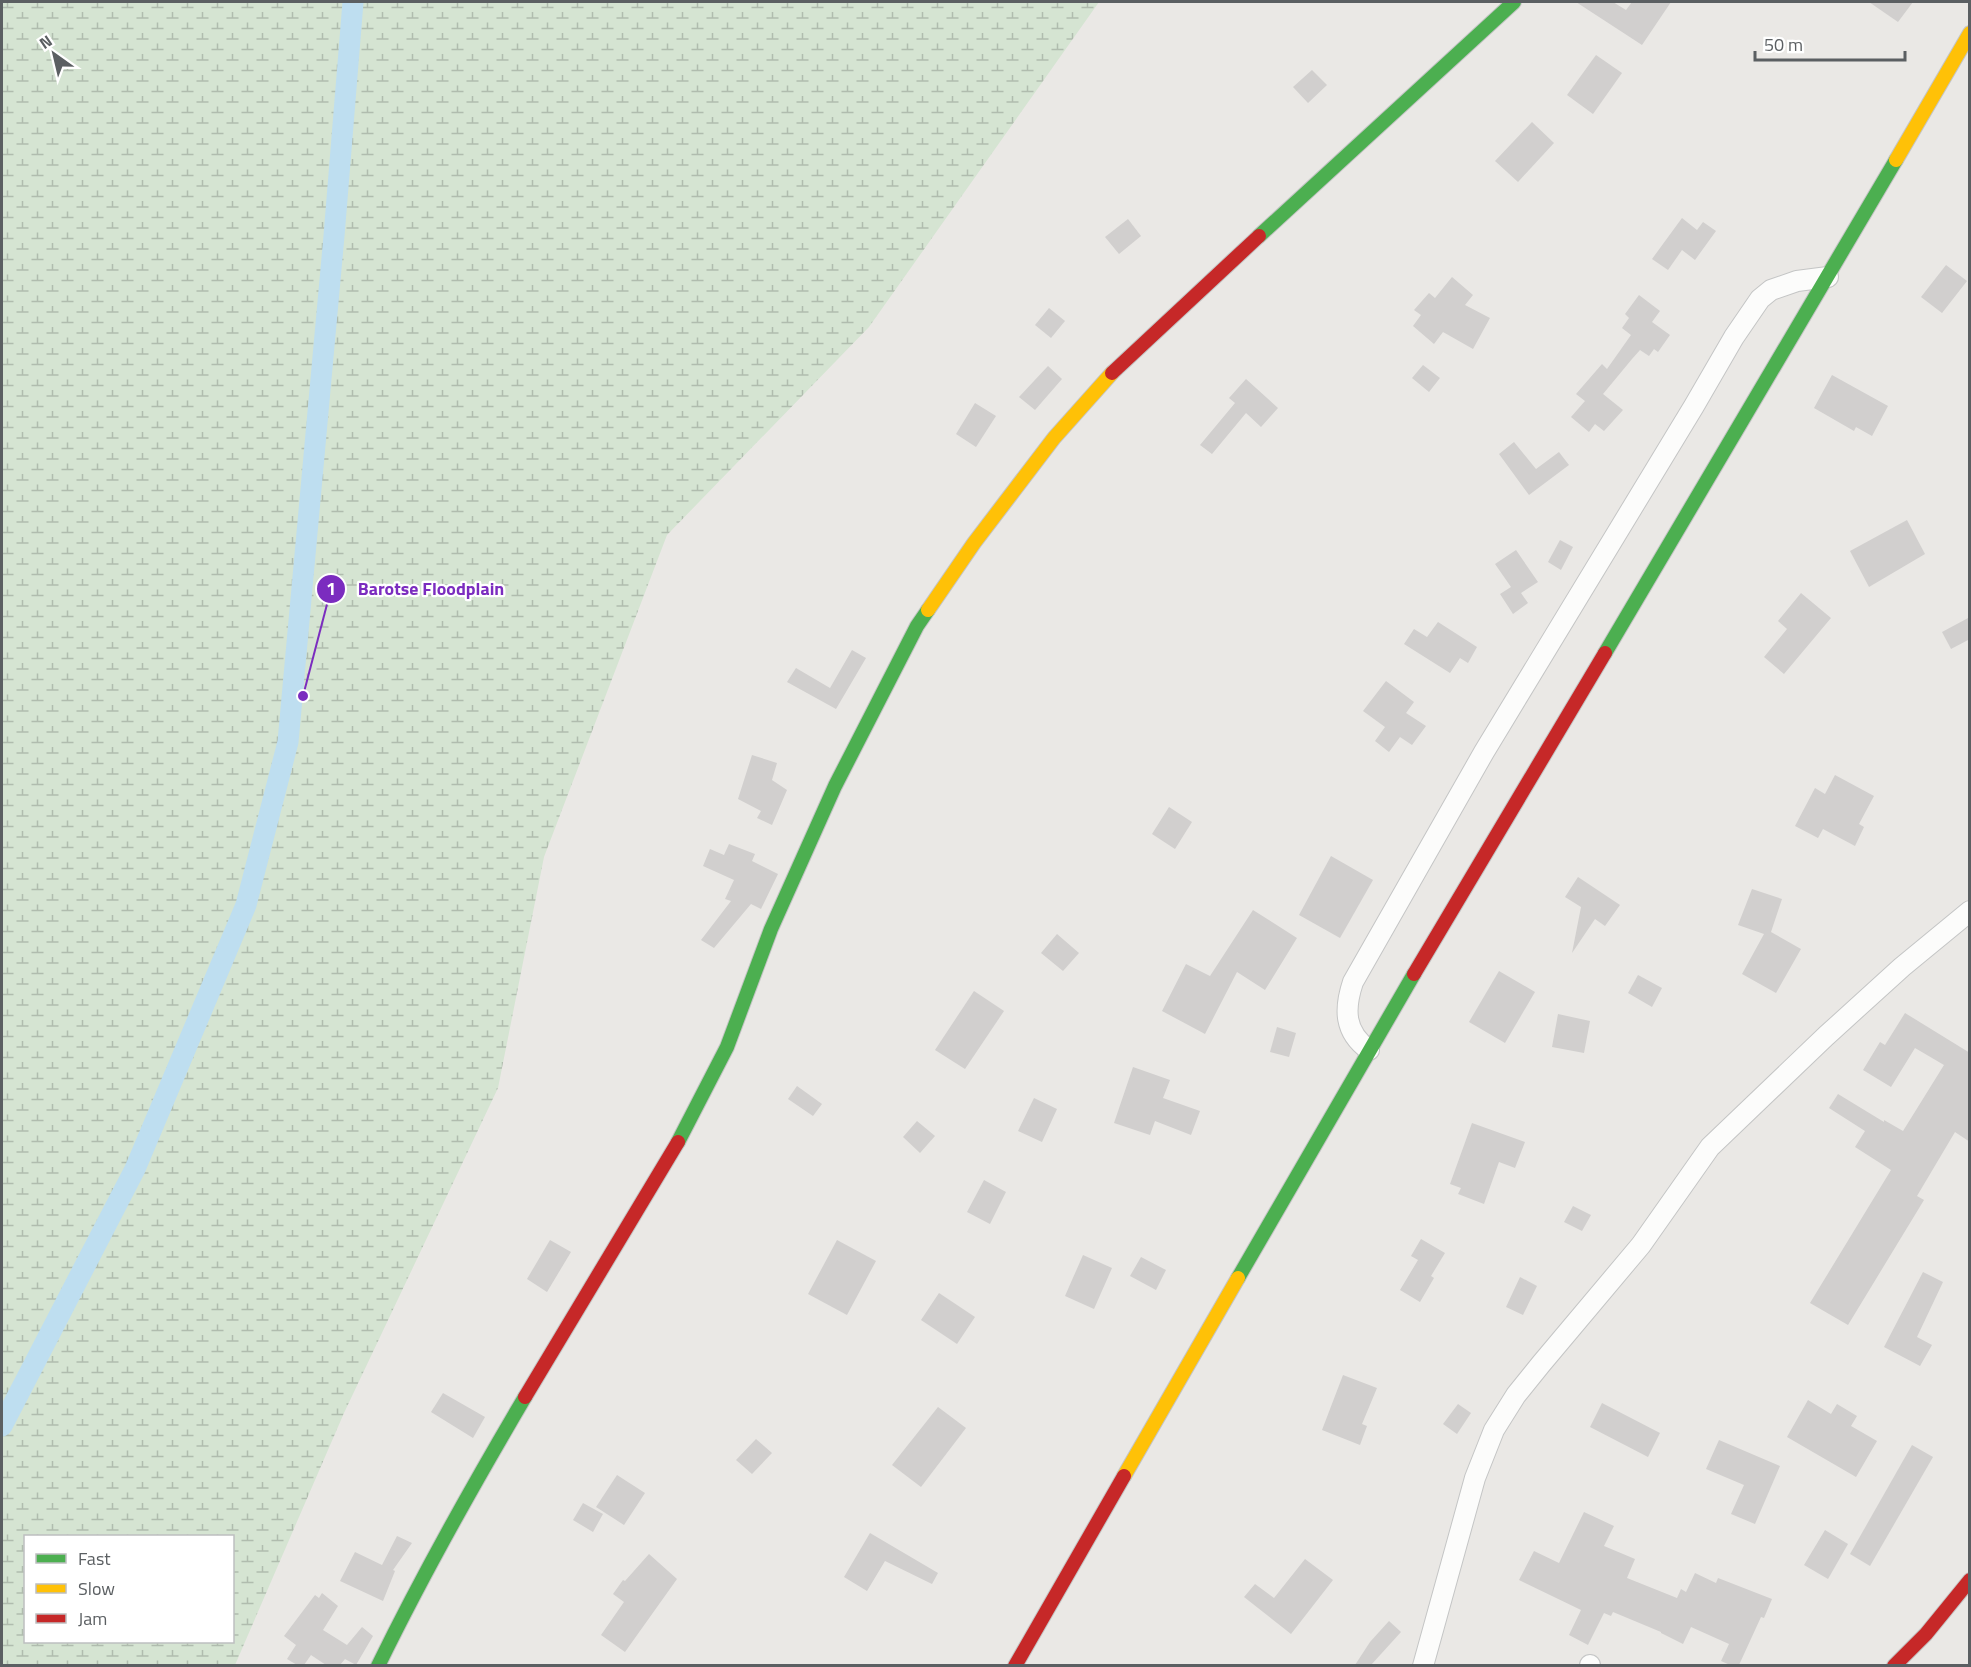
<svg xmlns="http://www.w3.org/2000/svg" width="1971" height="1667" font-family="'Titillium Web',sans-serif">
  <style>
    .wetland { fill: url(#wetland-marsh); fill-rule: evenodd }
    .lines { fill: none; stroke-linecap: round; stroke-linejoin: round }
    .canal { stroke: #bedef0; stroke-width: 21 }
    .building { fill: #d1cfce }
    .street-casing { stroke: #c4c5c5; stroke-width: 22 }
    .fast-casing { stroke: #c4c5c5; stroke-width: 16 }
    .slow-casing { stroke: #c4c5c5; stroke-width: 16 }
    .jam-casing { stroke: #c4c5c5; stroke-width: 16 }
    .street { stroke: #fcfcfb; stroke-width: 20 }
    .fast { stroke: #4caf50; stroke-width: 14 }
    .slow { stroke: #ffc107; stroke-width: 14 }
    .jam { stroke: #c62828; stroke-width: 14 }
    .leader { fill: none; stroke: #7b2cbf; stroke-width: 2 }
    .callout-dot { fill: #7b2cbf; stroke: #fff; stroke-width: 2 }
    .mark-label { font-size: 18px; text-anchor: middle; font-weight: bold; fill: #fff }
    .callout-label { font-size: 18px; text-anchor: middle; font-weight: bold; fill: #7b2cbf; stroke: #fff; stroke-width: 4.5; stroke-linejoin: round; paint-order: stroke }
  </style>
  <defs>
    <pattern id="wetland-marsh" width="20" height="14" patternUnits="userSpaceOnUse" patternTransform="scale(1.5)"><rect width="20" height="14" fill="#d5e4d2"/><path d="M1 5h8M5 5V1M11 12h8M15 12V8" fill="none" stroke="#b0bcae"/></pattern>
  </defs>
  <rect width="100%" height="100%" fill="#eae8e5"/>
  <!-- wetland -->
  <path class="wetland" d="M2,2H1099L869,327L667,535L544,857L498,1088L344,1413L235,1665H2ZM26,1536H232V1642H26Z"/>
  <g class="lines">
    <!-- canal -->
    <polyline class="canal" points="2,1426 135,1169 246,905 288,742 334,236 353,2"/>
  </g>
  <!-- building -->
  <g class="building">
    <polygon points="1576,2 1613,2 1626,10 1632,2 1671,2 1642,45"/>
    <polygon points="1869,2 1913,2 1898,22"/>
    <polygon points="1596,55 1622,73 1593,114 1567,95"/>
    <polygon points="1312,70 1327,85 1308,103 1293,87"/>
    <polygon points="1532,122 1554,143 1518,182 1495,161"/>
    <polygon points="1682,218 1697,230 1703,222 1716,231 1695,260 1682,250 1668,270 1652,259"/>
    <polygon points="1128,219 1141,236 1119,254 1105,237"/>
    <polygon points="1946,265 1967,281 1942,313 1921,297"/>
    <polygon points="1452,277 1473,295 1465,305 1490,318 1473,349 1443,332 1434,344 1413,326 1421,315 1414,310 1429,293 1435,298"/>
    <polygon points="1639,295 1660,311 1652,322 1670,335 1658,352 1654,349 1649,356 1640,350 1632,359 1603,394 1623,410 1604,431 1595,424 1589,432 1571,417 1585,401 1576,394 1602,364 1607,369 1631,335 1622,328 1629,318 1625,314"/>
    <polygon points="1049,308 1065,321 1051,338 1035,325"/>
    <polygon points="1423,365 1440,378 1429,392 1412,378"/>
    <polygon points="1048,366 1062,379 1035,410 1019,397"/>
    <polygon points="1832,375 1888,406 1872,436 1856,427 1854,431 1814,408"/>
    <polygon points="1246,379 1278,408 1261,427 1246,413 1212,454 1200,445 1235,403 1229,398"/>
    <polygon points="975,403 996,416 976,447 956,434"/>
    <polygon points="1514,442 1536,469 1559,452 1569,465 1529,495 1499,454"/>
    <polygon points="1907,520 1925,554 1869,587 1850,551"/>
    <polygon points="1560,540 1573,547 1561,570 1548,562"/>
    <polygon points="1516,550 1538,582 1521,593 1528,603 1513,614 1500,594 1511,587 1495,564"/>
    <polygon points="1801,593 1831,618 1784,674 1764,657 1787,629 1778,621"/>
    <polygon points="1970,617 1970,639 1951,649 1942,632"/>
    <polygon points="1438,622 1477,647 1468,663 1460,658 1450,673 1404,644 1414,629 1427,637"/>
    <polygon points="852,650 866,658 836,709 787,682 796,668 830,688"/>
    <polygon points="1386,681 1414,702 1406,713 1426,726 1412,745 1400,737 1389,752 1375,741 1385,727 1363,711"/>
    <polygon points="752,755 777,763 772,780 787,790 772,825 757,818 761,811 738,799"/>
    <polygon points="1835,775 1874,796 1859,824 1864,827 1855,846 1823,829 1818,838 1795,826 1815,788 1825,794"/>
    <polygon points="1169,807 1192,822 1175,849 1152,834"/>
    <polygon points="729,844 755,854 752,861 778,874 761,909 751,904 714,948 701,940 731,901 725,899 734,880 703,866 710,849 724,855"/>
    <polygon points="1331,856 1373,880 1340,938 1299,915"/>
    <polygon points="1578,877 1620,905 1605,926 1595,919 1572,953 1581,907 1565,897"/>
    <polygon points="1752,889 1782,899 1771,932 1801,949 1776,993 1742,974 1764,934 1738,925"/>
    <polygon points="1253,910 1297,938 1265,990 1237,972 1205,1034 1162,1011 1186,964 1210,976"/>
    <polygon points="1057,934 1079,953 1063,971 1041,953"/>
    <polygon points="1499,971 1535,992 1505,1043 1469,1022"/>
    <polygon points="1638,975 1662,988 1652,1007 1628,993"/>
    <polygon points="974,991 1004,1011 965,1069 935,1050"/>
    <polygon points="1905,1013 1970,1053 1970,1142 1955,1132 1917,1196 1924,1200 1848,1325 1810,1303 1891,1170 1855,1147 1865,1131 1829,1108 1838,1094 1884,1122 1884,1120 1903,1131 1944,1065 1915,1048 1891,1087 1863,1070 1880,1042 1885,1045"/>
    <polygon points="1558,1014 1590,1021 1584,1053 1552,1047"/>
    <polygon points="1277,1027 1296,1033 1289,1057 1270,1052"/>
    <polygon points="1133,1067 1170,1080 1163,1098 1200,1111 1191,1135 1155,1121 1150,1135 1114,1123"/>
    <polygon points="797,1086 822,1104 813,1116 788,1099"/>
    <polygon points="1034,1098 1057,1109 1042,1142 1018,1131"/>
    <polygon points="917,1121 935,1136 920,1153 903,1137"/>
    <polygon points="1472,1123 1525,1142 1515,1168 1499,1162 1484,1204 1458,1194 1461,1188 1450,1184"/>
    <polygon points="984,1180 1006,1192 990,1224 967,1212"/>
    <polygon points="1573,1206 1591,1215 1582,1231 1564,1222"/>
    <polygon points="1421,1239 1445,1253 1431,1276 1434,1278 1420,1302 1400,1290 1418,1260 1411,1256"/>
    <polygon points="550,1240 571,1252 547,1292 527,1279"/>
    <polygon points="837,1240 876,1261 847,1315 808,1294"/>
    <polygon points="1083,1255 1112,1268 1094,1309 1065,1296"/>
    <polygon points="1141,1257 1166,1270 1156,1290 1130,1276"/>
    <polygon points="1923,1272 1943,1282 1917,1337 1932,1345 1920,1366 1884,1347"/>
    <polygon points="1520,1277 1537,1286 1523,1315 1506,1307"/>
    <polygon points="939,1293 975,1317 957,1344 921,1320"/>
    <polygon points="1343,1375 1377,1388 1362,1424 1367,1426 1360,1445 1322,1430"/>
    <polygon points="443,1393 485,1417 473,1438 431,1412"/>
    <polygon points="1808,1400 1831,1414 1837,1404 1857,1416 1851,1426 1877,1441 1856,1477 1787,1437"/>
    <polygon points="1602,1403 1660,1433 1648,1457 1590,1427"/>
    <polygon points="1458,1404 1471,1413 1457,1434 1443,1424"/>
    <polygon points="938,1407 966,1428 921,1487 892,1465"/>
    <polygon points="756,1439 772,1453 752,1474 736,1460"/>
    <polygon points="1719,1440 1780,1466 1755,1524 1731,1514 1744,1485 1706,1469"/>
    <polygon points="1912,1445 1933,1457 1870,1566 1850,1554"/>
    <polygon points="617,1475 645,1493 624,1525 596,1507"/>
    <polygon points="583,1503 603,1514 593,1532 573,1520"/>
    <polygon points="1584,1512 1614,1526 1604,1546 1635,1559 1627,1578 1677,1598 1681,1589 1686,1592 1695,1573 1716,1583 1718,1578 1772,1599 1764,1618 1761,1617 1739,1665 1730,1665 1721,1661 1729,1644 1691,1627 1683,1644 1661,1633 1661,1632 1613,1612 1611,1616 1604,1613 1588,1645 1569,1635 1581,1610 1519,1580 1534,1551 1559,1563"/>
    <polygon points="1825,1530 1848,1544 1828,1579 1804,1565"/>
    <polygon points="870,1533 938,1573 932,1584 885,1561 867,1591 844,1577"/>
    <polygon points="397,1536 412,1543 393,1570 395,1571 383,1601 340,1581 355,1552 382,1565"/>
    <polygon points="649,1554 677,1579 625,1652 601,1635 624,1602 613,1594 623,1580 625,1581"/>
    <polygon points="1305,1559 1333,1580 1291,1634 1244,1597 1255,1584 1274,1598"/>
    <polygon points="322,1593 338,1606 323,1630 347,1645 362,1627 373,1636 356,1665 345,1659 340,1665 326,1665 311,1655 304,1665 297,1665 287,1659 296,1645 284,1636 315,1595 319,1598"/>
    <polygon points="1389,1621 1401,1632 1371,1665 1355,1665 1370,1642"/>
  </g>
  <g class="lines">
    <defs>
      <g id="street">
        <path d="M1369,1050C1344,1032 1344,1009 1353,982L1484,752L1694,406L1734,337L1760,299L1771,290L1797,281L1828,277"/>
        <polyline points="1423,1666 1475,1478 1494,1430 1516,1395 1541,1364 1641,1245 1710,1147 1826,1036 1902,967 1970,911"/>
        <polyline points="1590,1666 1590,1665"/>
      </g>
      <g id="fast">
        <polyline points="1259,236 1514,2"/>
        <polyline points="1605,653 1896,160"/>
        <polyline points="678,1142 727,1047 771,929 835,786 917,626 928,610"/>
        <polyline points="1238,1278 1414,974"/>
        <path d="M378,1666C423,1574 473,1485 525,1397"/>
      </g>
      <g id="slow">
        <polyline points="1896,160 1970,33"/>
        <polyline points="928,610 974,543 1054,438 1112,373"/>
        <polyline points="1124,1476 1238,1278"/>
      </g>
      <g id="jam">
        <polyline points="1112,373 1259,236"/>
        <polyline points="1414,974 1605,653"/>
        <polyline points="525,1397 678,1142"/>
        <polyline points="1015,1666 1124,1476"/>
        <polyline points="1894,1666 1926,1634 1970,1580"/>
      </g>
    </defs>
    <!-- street casing -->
    <use href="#street" class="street-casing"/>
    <!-- fast casing -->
    <use href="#fast" class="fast-casing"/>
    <!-- slow casing -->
    <use href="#slow" class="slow-casing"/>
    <!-- jam casing -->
    <use href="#jam" class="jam-casing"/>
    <!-- street -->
    <use href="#street" class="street"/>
    <!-- fast -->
    <use href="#fast" class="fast"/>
    <!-- slow -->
    <use href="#slow" class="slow"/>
    <!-- jam -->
    <use href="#jam" class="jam"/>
  </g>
  <!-- callouts -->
  <path class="leader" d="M303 696L331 589"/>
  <g class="callout-dot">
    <circle cx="303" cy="696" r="6"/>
    <circle cx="331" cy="589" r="15"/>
  </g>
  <g class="mark-label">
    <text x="331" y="595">1</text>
  </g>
  <g class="callout-label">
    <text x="431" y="595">Barotse Floodplain</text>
  </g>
  <!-- border -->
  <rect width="1971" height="1667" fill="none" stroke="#5b5f62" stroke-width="6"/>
  <!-- legend -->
  <rect x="24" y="1535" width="210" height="108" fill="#ffffff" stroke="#bdbfc0" stroke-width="1.5"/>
  <rect x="36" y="1554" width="30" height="9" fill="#4caf50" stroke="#bdbfc0" stroke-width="1.5"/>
  <text x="78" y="1565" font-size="18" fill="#5b5f62">Fast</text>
  <rect x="36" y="1584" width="30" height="9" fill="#ffc107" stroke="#bdbfc0" stroke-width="1.5"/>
  <text x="78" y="1595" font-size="18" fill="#5b5f62">Slow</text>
  <rect x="36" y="1614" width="30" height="9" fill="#c62828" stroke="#bdbfc0" stroke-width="1.5"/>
  <text x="78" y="1625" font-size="18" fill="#5b5f62">Jam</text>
  <!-- north arrow -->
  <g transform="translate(54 54) rotate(326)" stroke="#ffffff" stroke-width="4.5" paint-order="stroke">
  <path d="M0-4.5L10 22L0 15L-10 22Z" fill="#5b5f62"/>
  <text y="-9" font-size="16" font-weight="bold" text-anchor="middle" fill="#5b5f62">N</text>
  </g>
  <!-- scale -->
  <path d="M1755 51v9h150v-9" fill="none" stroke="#5b5f62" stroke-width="3"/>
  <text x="1764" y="51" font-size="18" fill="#5b5f62" stroke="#ffffff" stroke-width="4.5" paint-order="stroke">50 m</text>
</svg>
